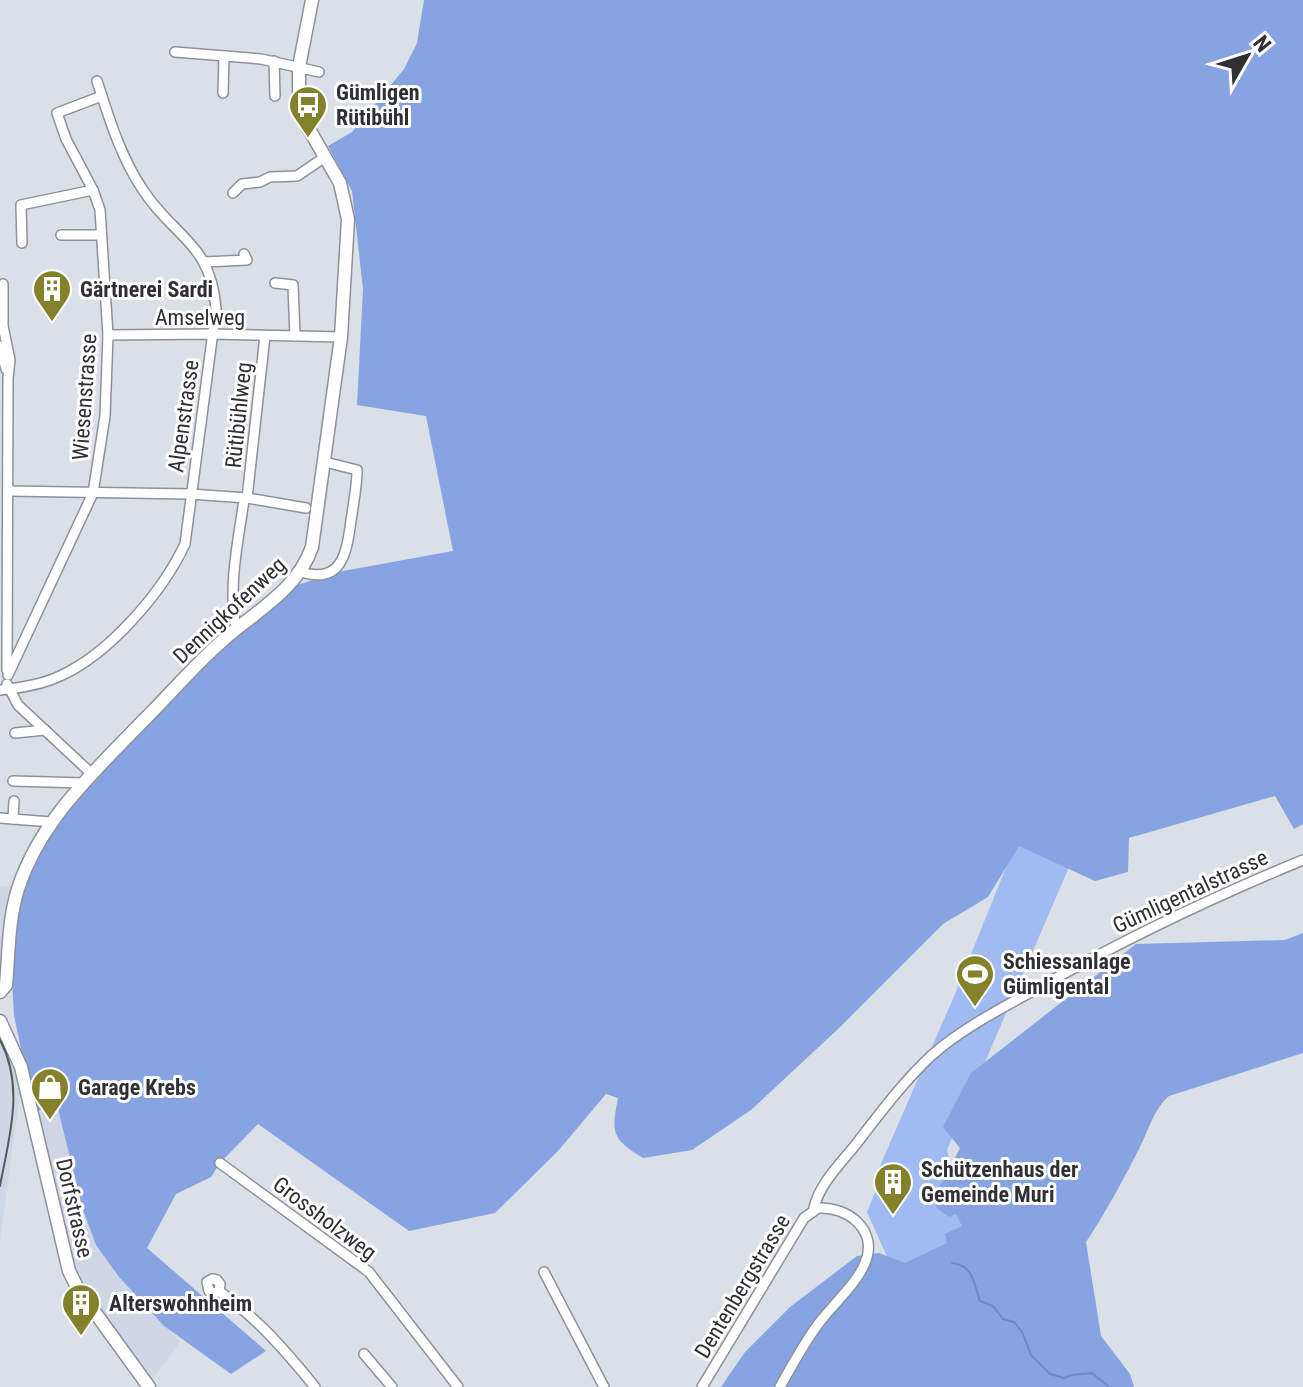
<svg xmlns="http://www.w3.org/2000/svg" width="1303" height="1387" font-family="'Roboto Condensed',sans-serif">
  <style>
    .built { fill: #cfd6e5 }
    .green { fill: #a0baf2 }
    .forest { fill: #86a3e2 }
    .lines { fill: none; stroke-linecap: round; stroke-linejoin: round }
    .stream { stroke: #708bc9; stroke-width: 2 }
    .street-casing { stroke: #8e9199; stroke-width: 12 }
    .secondary-casing { stroke: #8e9199; stroke-width: 15 }
    .street { stroke: #fff; stroke-width: 9 }
    .secondary { stroke: #fff; stroke-width: 12 }
    .tram { stroke: #585a5e; stroke-width: 2 }
    .labels { text-anchor: middle; stroke-width: 6; stroke-linejoin: round; paint-order: stroke }
    .poi-label { font-size: 22px; font-weight: bold; fill: #2f3033; stroke: #fff; text-anchor: start }
    .street-label { font-size: 22px; fill: #2f3033; stroke: #fff }
  </style>
  <rect width="100%" height="100%" fill="#dbdfe7"/>
  <!-- built -->
  <g class="built">
    <polygon points="0,886 12,886 4,927 0,978"/>
    <polygon points="0,1033 14,1064 20,1094 0,1240"/>
    <polygon points="57,1104 83,1210 96,1245 120,1277 180,1342 148,1385 78,1289 34,1112"/>
  </g>
  <!-- green -->
  <polygon class="green" points="1017,840 1070,865 947,1150 974,1244 894,1272 867,1212 881,1178 876,1175 955,994"/>
  <!-- forest -->
  <g class="forest">
    <path d="M424,0H1303V824L1294,829L1275,796L1129,838L1128,872L1095,881L1019,846L988,897L943,924L838,1029L751,1110L692,1150L643,1158C612,1139 611,1133 618,1098L606,1094L558,1151L495,1213L409,1231L258,1124L220,1163L211,1177L176,1194L147,1248L266,1351L231,1374L164,1326L119,1277L96,1245L83,1210L57,1105L34,1112L14,1015L12,982L18,903L58,813L132,732L287,588L343,571L453,551L426,416L357,405L363,289L352,191L328,146L352,132L404,69L417,43Z"/>
    <path d="M1303,933V1053L1169,1096C1154,1108 1148,1132 1139,1149C1122,1182 1106,1212 1086,1242L1101,1336L1130,1374L1134,1387H721L745,1352L790,1307L857,1256L879,1253L905,1263L947,1243L945,1234L962,1226L956,1214L949,1217L937,1208L933,1199L960,1148L943,1127L971,1073L1136,944L1285,940Z"/>
  </g>
  <g class="lines">
    <!-- stream -->
    <path class="stream" d="M952,1263C974,1265 974,1285 980,1301L993,1306L1003,1319L1014,1322L1022,1332L1031,1355L1050,1374L1064,1378L1072,1375L1092,1373L1109,1387"/>
    <defs>
      <g id="street">
        <polyline points="175,52 261,59 319,72"/>
        <polyline points="274,61 275,96"/>
        <polyline points="223,93 224,56"/>
        <polyline points="233,193 242,184 260,182 270,177 297,176 325,157"/>
        <polyline points="61,235 101,235"/>
        <polyline points="22,243 21,205 93,190"/>
        <polyline points="205,262 247,260 244,254"/>
        <polyline points="275,283 293,285 295,336"/>
        <polyline points="3,284 3,326 10,360 8,378 7,670"/>
        <polyline points="108,335 211,334 341,337"/>
        <polyline points="0,346 6,369"/>
        <polyline points="9,491 190,494 247,498 306,508"/>
        <polyline points="247,498 265,336"/>
        <path d="M301,572C346,586 347,546 352,514C354,500 357,485 357,470L325,462"/>
        <path d="M236,628C228,586 238,542 244,500"/>
        <polyline points="8,675 93,493 105,416 108,335 100,210 93,190 66,139 57,113 102,96"/>
        <polyline points="7,684 18,705 92,774"/>
        <path d="M0,690C20,688 41,685 60,676C109,654 162,593 185,544L216,309C211,242 174,238 143,190C121,158 109,118 97,81"/>
        <polyline points="15,733 45,730"/>
        <polyline points="13,781 84,783"/>
        <polyline points="0,818 51,822"/>
        <polyline points="13,819 14,801"/>
        <polyline points="220,1163 369,1272 458,1387"/>
        <path d="M814,1208C819,1184 842,1162 857,1143C880,1113 904,1081 932,1055C964,1027 1004,1007 1040,987C1125,939 1213,897 1303,860"/>
        <polyline points="544,1272 604,1387"/>
        <path d="M219,1291L220,1284L217,1280L212,1279L207,1282L209,1291L214,1293L219,1291C257,1318 285,1350 315,1387"/>
        <polyline points="364,1354 392,1387"/>
        <path d="M702,1387L804,1218L818,1208C847,1206 879,1230 865,1263C856,1285 833,1304 819,1323C804,1343 792,1365 780,1387"/>
      </g>
      <g id="secondary">
        <path d="M0,992L6,985C9,952 8,921 18,889C40,820 95,771 144,720C170,694 194,666 221,642C254,612 297,591 312,547L341,337L348,219L340,183L306,124L299,101V67L312,0"/>
        <polyline points="0,1021 21,1067 69,1271 78,1289 149,1387"/>
      </g>
    </defs>
    <!-- street casing -->
    <use href="#street" class="street-casing"/>
    <!-- secondary casing -->
    <use href="#secondary" class="secondary-casing"/>
    <!-- street -->
    <use href="#street" class="street"/>
    <!-- secondary -->
    <use href="#secondary" class="secondary"/>
    <!-- tram -->
    <path class="tram" d="M0,1040C25,1087 9,1137 0,1186"/>
  </g>
  <!-- icons -->
  <defs>
    <symbol id="bus-pin" viewBox="-11 -11 22 30"><path d="M0 17L-7.5 6A9.5 9.5 0 1 1 7.5 6Z" fill="#83822b" stroke="#fff"/><path d="M-5-6H5V4H4V6H2V4H-2V6H-4V4H-5ZM-3.5-4V0h7V-4ZM-3.5 1.2v1.5H-2V1.2ZM2 1.2v1.5H3.5V1.2Z" fill="#fff"/></symbol>
    <symbol id="building-pin" viewBox="-11 -11 22 30"><path d="M0 17L-7.5 6A9.5 9.5 0 1 1 7.5 6Z" fill="#83822b" stroke="#fff"/><path d="M-4-6H4V6H1V3H-1V6H-4ZM-2.5-4.3h1.7v1.8h-1.7ZM.8-4.3h1.7v1.8H.8ZM-2.5-1h1.7V.8h-1.7ZM.8-1h1.7V.8H.8Z" fill="#fff"/></symbol>
    <symbol id="stadium-pin" viewBox="-11 -11 22 30"><path d="M0 17L-7.5 6A9.5 9.5 0 1 1 7.5 6Z" fill="#83822b" stroke="#fff"/><path d="M0-5a6.5 5 0 1 0 0 10a6.5 5 0 1 0 0-10ZM-3.5-1.8h7v3.6h-7Z" fill="#fff"/></symbol>
    <symbol id="shop-pin" viewBox="-11 -11 22 30"><path d="M0 17L-7.5 6A9.5 9.5 0 1 1 7.5 6Z" fill="#83822b" stroke="#fff"/><path d="M-5-2.5h2.3a2.7 3.5 0 0 1 5.4 0H5L5.5 6h-11ZM-1.5-2.5h3a1.5 2.3 0 0 0-3 0Z" fill="#fff"/></symbol>
  </defs>
  <g fill-rule="evenodd">
    <use href="#bus-pin" x="286" y="83" width="44" height="60"/>
    <use href="#building-pin" x="30" y="267" width="44" height="60"/>
    <use href="#stadium-pin" x="953" y="952" width="44" height="60"/>
    <use href="#shop-pin" x="28" y="1065" width="44" height="60"/>
    <use href="#building-pin" x="871" y="1160" width="44" height="60"/>
    <use href="#building-pin" x="59" y="1281" width="44" height="60"/>
  </g>
  <g class="labels">
    <!-- poi labels -->
    <g class="poi-label">
      <text x="336" y="100">Gümligen<tspan x="336" dy="25">Rütibühl</tspan></text>
      <text x="80" y="297">Gärtnerei Sardi</text>
      <text x="1003" y="969">Schiessanlage<tspan x="1003" dy="25">Gümligental</tspan></text>
      <text x="78" y="1095">Garage Krebs</text>
      <text x="921" y="1177">Schützenhaus der<tspan x="921" dy="25">Gemeinde Muri</tspan></text>
      <text x="109" y="1311">Alterswohnheim</text>
    </g>
    <!-- street labels -->
    <g class="street-label">
      <text x="200" y="325">Amselweg</text>
      <text transform="translate(84 397) rotate(-86)" y="8">Wiesenstrasse</text>
      <text transform="translate(238 415) rotate(-84)" y="8">Rütibühlweg</text>
      <text transform="translate(183 416) rotate(-82)" y="8">Alpenstrasse</text>
      <text transform="translate(229 610) rotate(-43)" y="8">Dennigkofenweg</text>
      <text transform="translate(1190 891) rotate(-25)" y="8">Gümligentalstrasse</text>
      <text transform="translate(75 1208) rotate(77)" y="8">Dorfstrasse</text>
      <text transform="translate(325 1218) rotate(37)" y="8">Grossholzweg</text>
      <text transform="translate(742 1286) rotate(-59)" y="8">Dentenbergstrasse</text>
    </g>
  </g>
  <!-- north arrow -->
  <g transform="translate(1247 56) rotate(51)" stroke="#ffffff" stroke-width="6" paint-order="stroke">
  <path d="M0-6L14 30L0 20L-14 30Z" fill="#2f3033"/>
  <text y="-12" font-size="22" font-weight="bold" text-anchor="middle" fill="#2f3033">N</text>
  </g>
</svg>
